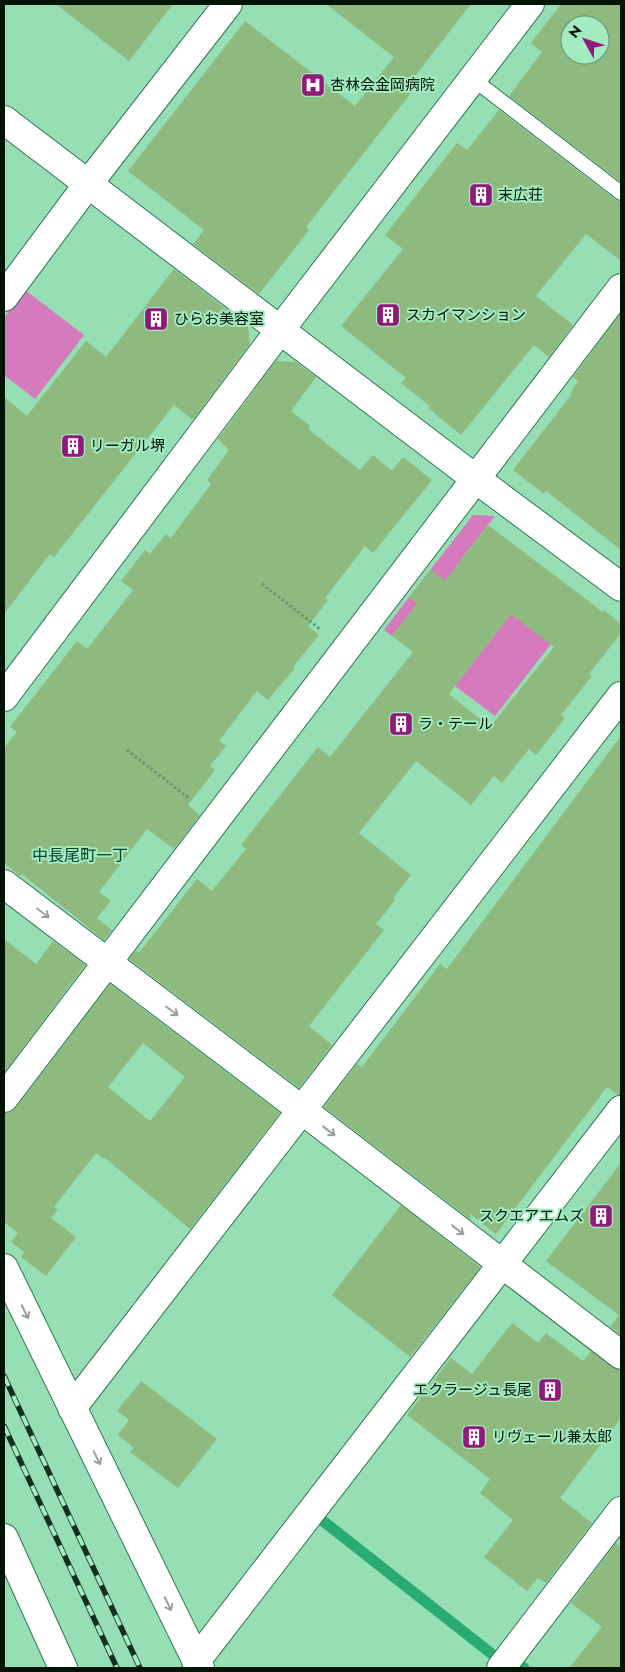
<svg xmlns="http://www.w3.org/2000/svg" width="625" height="1672" font-family="Jost,'Noto Sans JP',sans-serif">
  <style>
    .green { fill: #d67abe }
    .lines { fill: none; stroke-linecap: round; stroke-linejoin: round }
    .stream { stroke: #28ac6f; stroke-width: 11 }
    .building { fill: #8fba7f; fill-rule: evenodd }
    .lane-casing { stroke: #2f7751; stroke-width: 16 }
    .street-casing { stroke: #2f7751; stroke-width: 30 }
    .path { stroke: #629877; stroke-width: 3; stroke-dasharray: 2.5 2.5; stroke-linecap: butt }
    .lane { stroke: #fff; stroke-width: 14 }
    .street { stroke: #fff; stroke-width: 28 }
    .rail-casing { stroke: #142f1d; stroke-width: 5.5 }
    .rail { stroke: #a3ebc0; stroke-width: 4; stroke-dasharray: 11; stroke-linecap: butt }
    .oneway { stroke: #99a19b }
    .labels { text-anchor: middle; stroke-width: 4; stroke-linejoin: round; paint-order: stroke }
    .poi-label { font-size: 15px; fill: #001406; stroke: #a3ebc0; text-anchor: start }
    .neighbourhood-label { font-size: 16px; fill: #064227; stroke: #a3ebc0 }
  </style>
  <rect width="100%" height="100%" fill="#96deb3"/>
  <!-- green -->
  <g class="green">
    <polygon points="25,290 84,335 35,399 4,375 4,318"/>
    <polygon points="473,515 495,516 463,557 478,569 408,616 392,636 384,630 409,597 418,604 424,578"/>
    <polygon points="530,605 562,630 495,716 455,686 511,614 518,620"/>
  </g>
  <g class="lines">
    <!-- stream -->
    <g class="stream">
      <polyline points="323,1521 497,1658"/>
      <polyline points="519,1664 524,1668"/>
    </g>
  </g>
  <!-- building -->
  <g class="building">
    <polygon points="56,4 173,4 129,61"/>
    <polygon points="326,4 471,4 408,85 414,89 306,227 309,230 259,294 193,244 204,230 128,171 245,21 355,106 394,57"/>
    <path d="M561,4H621V182L509,96L542,52L531,43ZM570,25H600V55H570Z"/>
    <polygon points="499,110 616,200 621,202 621,261 586,234 536,296 573,325 549,357 534,345 461,435 428,408 430,406 401,383 406,378 341,326 403,249 385,235 457,143 467,150"/>
    <polygon points="174,269 248,326 250,344 193,420 174,405 54,557 50,554 4,614 4,397 27,416 86,341 106,357"/>
    <polygon points="621,313 621,550 546,491 544,494 513,470 572,394 570,393 578,381 573,377"/>
    <polygon points="276,361 296,362 316,377 291,411 310,426 308,429 360,470 373,455 392,471 403,457 432,480 373,553 365,546 325,598 328,600 308,626 319,635 293,667 295,668 268,700 257,691 219,741 226,746 210,766 215,770 188,805 200,815 174,849 147,829 99,892 111,901 97,918 112,930 104,940 22,874 20,876 4,863 4,748 17,732 10,727 77,641 87,649 133,590 121,581 145,550 150,554 166,534 171,538 211,484 207,480 229,450 218,439"/>
    <path d="M488,525L603,612L604,610L621,624V633L589,674L592,676L561,715L565,718L536,755L529,749L502,783L494,776L471,805L416,761L359,833L411,875L393,898L395,900L376,924L384,930L309,1026L332,1045L299,1088L129,959L136,951L139,953L197,879L212,891L246,849L241,845L318,747L330,757L413,652L392,636L417,604L409,597L431,569L445,581ZM511,614L554,647L490,727L449,694Z"/>
    <polygon points="621,736 621,1095 618,1095 607,1087 496,1234 470,1214 471,1220 324,1107 357,1064 362,1067 440,964 447,969"/>
    <polygon points="4,939 36,964 53,941 85,965 4,1073"/>
    <path d="M110,984L280,1113L190,1229L105,1158L104,1159L96,1153L54,1207L58,1210L51,1218L76,1237L46,1276L21,1257L24,1252L11,1242L18,1233L4,1222V1113L10,1112L16,1107ZM143,1043L185,1077L150,1121L108,1087Z"/>
    <polygon points="621,1163 621,1335 610,1327 619,1315 546,1261"/>
    <polygon points="401,1205 479,1266 480,1268 410,1357 332,1295"/>
    <polygon points="512,1323 538,1343 546,1333 583,1361 591,1351 611,1367 621,1370 621,1418 560,1498 592,1523 546,1583 538,1578 527,1591 484,1557 513,1520 480,1493 490,1479 407,1415 451,1358 472,1374"/>
    <polygon points="141,1381 217,1439 178,1488 130,1452 134,1448 118,1435 129,1420 117,1411"/>
    <polygon points="616,1543 621,1547 621,1668 569,1668 602,1627 571,1603"/>
  </g>
  <g class="lines">
    <defs>
      <polyline id="lane" points="473,79 621,193"/>
      <g id="street">
        <polyline points="4,120 476,479 621,587"/>
        <polyline points="4,297 88,184 228,4"/>
        <polyline points="4,697 280,330 530,4"/>
        <polyline points="4,884 302,1110 621,1355"/>
        <polyline points="4,1098 621,288"/>
        <polyline points="4,1268 200,1668"/>
        <polyline points="72,1408 621,696"/>
        <polyline points="4,1538 63,1668"/>
        <polyline points="196,1661 621,1110"/>
        <polyline points="501,1668 621,1511"/>
      </g>
    </defs>
    <!-- lane casing -->
    <use href="#lane" class="lane-casing"/>
    <!-- street casing -->
    <use href="#street" class="street-casing"/>
    <!-- path -->
    <g class="path">
      <polyline points="262,584 320,629"/>
      <polyline points="127,750 190,799"/>
    </g>
    <!-- lane -->
    <use href="#lane" class="lane"/>
    <!-- street -->
    <use href="#street" class="street"/>
    <defs>
      <g id="rail">
        <polyline points="4,1376 140,1668"/>
        <polyline points="4,1426 117,1668"/>
      </g>
    </defs>
    <!-- rail casing -->
    <use href="#rail" class="rail-casing"/>
    <!-- rail -->
    <use href="#rail" class="rail"/>
  </g>
  <!-- one-way arrows -->
  <defs><path id="oneway-shaft" d="M-6 0H5M1.5-3L5.5 0L1.5 3" fill="none" stroke-width="1.6" stroke-linecap="round" stroke-linejoin="round" transform="scale(1.25)"/></defs>
  <g class="oneway">
    <use href="#oneway-shaft" transform="translate(43 913) rotate(37)"/>
    <use href="#oneway-shaft" transform="translate(172 1011) rotate(37)"/>
    <use href="#oneway-shaft" transform="translate(329 1131) rotate(38)"/>
    <use href="#oneway-shaft" transform="translate(458 1230) rotate(38)"/>
    <use href="#oneway-shaft" transform="translate(25 1312) rotate(64)"/>
    <use href="#oneway-shaft" transform="translate(97 1458) rotate(64)"/>
    <use href="#oneway-shaft" transform="translate(168 1604) rotate(64)"/>
  </g>
  <!-- icons -->
  <defs>
    <symbol id="hospital-square" viewBox="-11 -11 22 22"><rect x="-9" y="-9" width="18" height="18" rx="4" fill="#901a79" stroke="#a3ebc0"/><path d="M-5-5h3v3.5h4V-5h3V5h-3V1.5h-4V5h-3Z" fill="#fff"/></symbol>
    <symbol id="building-square" viewBox="-11 -11 22 22"><rect x="-9" y="-9" width="18" height="18" rx="4" fill="#901a79" stroke="#a3ebc0"/><path d="M-4-6H4V6H1V3H-1V6H-4ZM-2.5-4.3h1.7v1.8h-1.7ZM.8-4.3h1.7v1.8H.8ZM-2.5-1h1.7V.8h-1.7ZM.8-1h1.7V.8H.8Z" fill="#fff"/></symbol>
  </defs>
  <g fill-rule="evenodd">
    <use href="#hospital-square" x="299" y="71" width="28" height="28"/>
    <use href="#building-square" x="467" y="181" width="28" height="28"/>
    <use href="#building-square" x="374" y="301" width="28" height="28"/>
    <use href="#building-square" x="142" y="305" width="28" height="28"/>
    <use href="#building-square" x="59" y="432" width="28" height="28"/>
    <use href="#building-square" x="387" y="710" width="28" height="28"/>
    <use href="#building-square" x="587" y="1202" width="28" height="28"/>
    <use href="#building-square" x="536" y="1376" width="28" height="28"/>
    <use href="#building-square" x="460" y="1423" width="28" height="28"/>
  </g>
  <g class="labels">
    <!-- poi labels -->
    <g class="poi-label">
      <text x="330" y="90">杏林会金岡病院</text>
      <text x="498" y="200">末広荘</text>
      <text x="406" y="320">スカイマンション</text>
      <text x="174" y="324">ひらお美容室</text>
      <text x="90" y="451">リーガル堺</text>
      <text x="418" y="729">ラ・テール</text>
      <text x="584" y="1221" text-anchor="end">スクエアエムズ</text>
      <text x="532" y="1395" text-anchor="end">エクラージュ長尾</text>
      <text x="492" y="1442">リヴェール兼太郎</text>
    </g>
    <!-- neighbourhood labels -->
    <g class="neighbourhood-label">
      <text x="80" y="861">中長尾町一丁</text>
    </g>
  </g>
  <!-- border -->
  <rect width="625" height="1672" fill="none" stroke="#001406" stroke-width="10"/>
  <!-- north arrow -->
  <g transform="translate(585 40) rotate(310)"><circle r="24" fill="#a3ebc0" stroke="#629576"/>
  <path d="M0-4L9 19L0 12L-9 19Z" fill="#901a79"/>
  <text y="-8" font-size="14" font-weight="bold" text-anchor="middle" fill="#001406">N</text>
  </g>
</svg>
